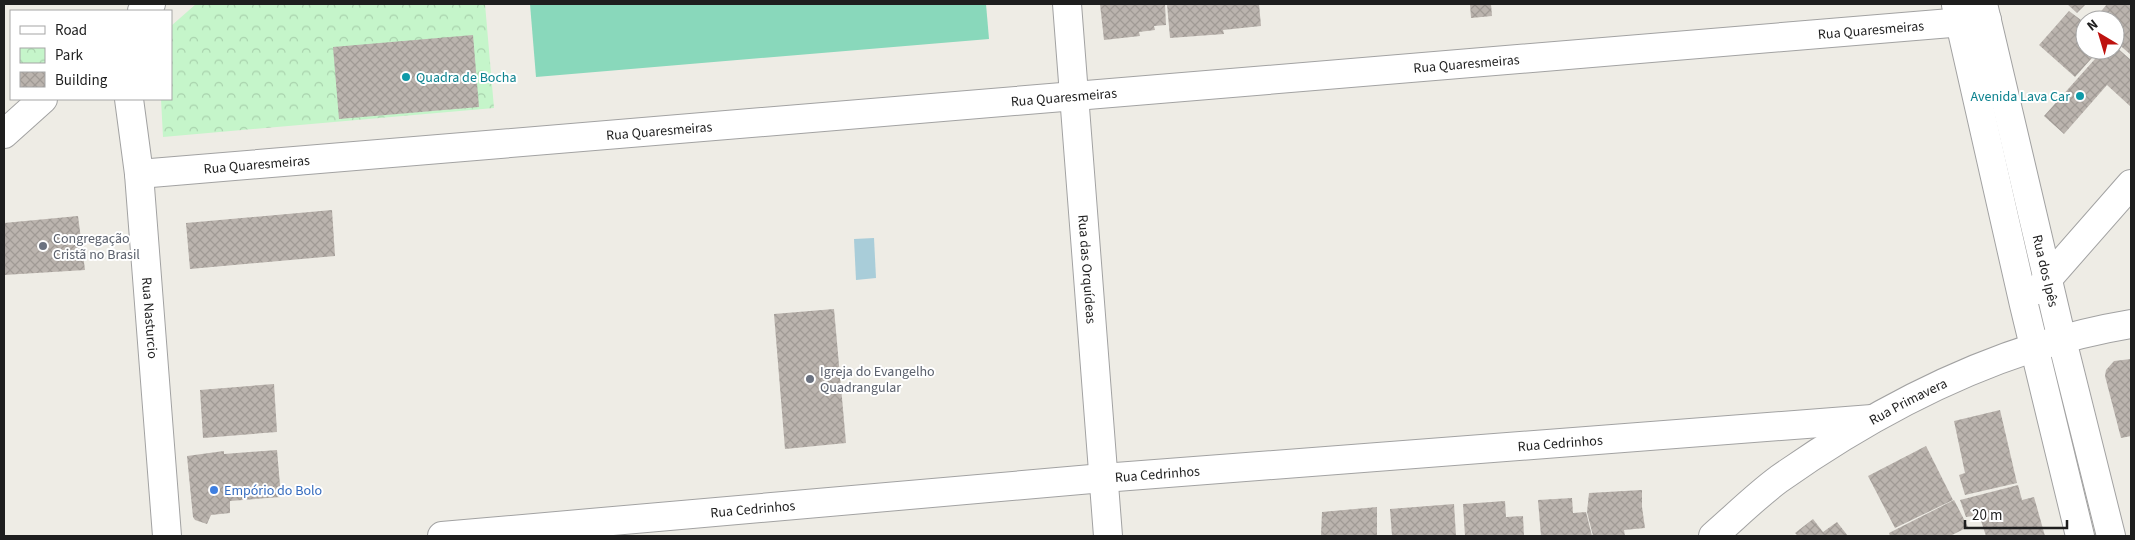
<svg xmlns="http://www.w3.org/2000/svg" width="2135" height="540" font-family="'Source Sans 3',sans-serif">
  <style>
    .park { fill: url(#park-crowns) }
    .pitch { fill: #89d8bb }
    .water { fill: #a9cdd9 }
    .building { fill: url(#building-cross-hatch) }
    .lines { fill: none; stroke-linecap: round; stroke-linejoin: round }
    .street-casing { stroke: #a2a2a2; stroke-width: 30 }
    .street { stroke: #fff; stroke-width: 28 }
    .culture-dot { fill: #0f9aa8; stroke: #fff; stroke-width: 2 }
    .worship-dot { fill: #6b7280; stroke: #fff; stroke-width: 2 }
    .shop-dot { fill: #3f7fe0; stroke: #fff; stroke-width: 2 }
    .labels { text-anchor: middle; stroke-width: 4; stroke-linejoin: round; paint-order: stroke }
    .street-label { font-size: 14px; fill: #1e1e1e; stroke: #fff }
    .culture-label { font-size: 14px; fill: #0d838f; stroke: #fff; text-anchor: start }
    .worship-label { font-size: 14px; fill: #5b616d; stroke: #fff; text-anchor: start }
    .shop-label { font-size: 14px; fill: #366cbe; stroke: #fff; text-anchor: start }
  </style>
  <defs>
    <pattern id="park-crowns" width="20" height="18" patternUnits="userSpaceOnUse" patternTransform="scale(1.25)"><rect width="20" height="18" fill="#c5f5ca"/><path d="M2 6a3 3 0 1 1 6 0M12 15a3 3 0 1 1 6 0" fill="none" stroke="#a9d2ad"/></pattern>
    <pattern id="building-cross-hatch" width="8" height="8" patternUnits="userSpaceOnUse" patternTransform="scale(1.25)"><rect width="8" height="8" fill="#bbb4ae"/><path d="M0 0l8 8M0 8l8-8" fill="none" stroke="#a09a95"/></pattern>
  </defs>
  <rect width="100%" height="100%" fill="#eeece5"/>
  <!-- park -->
  <polygon class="park" points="196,4 485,4 494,108 163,137 161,99 171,99 171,26"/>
  <!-- pitch -->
  <polygon class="pitch" points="530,4 986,4 989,39 536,77"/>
  <!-- water -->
  <polygon class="water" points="874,238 876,278 856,280 854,239"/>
  <!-- building -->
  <g class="building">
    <polygon points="1100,4 1165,4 1166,25 1154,26 1155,30 1139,32 1140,36 1104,40"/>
    <polygon points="1167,4 1259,4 1261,26 1223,30 1224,34 1170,38"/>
    <polygon points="1470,4 1491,4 1492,16 1471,18"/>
    <polygon points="2067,4 2086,4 2077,13"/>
    <polygon points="2107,4 2131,4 2131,55 2115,41 2115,20 2094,20"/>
    <polygon points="2069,11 2085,23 2085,50 2099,50 2075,77 2039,45"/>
    <polygon points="473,35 479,107 339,119 333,47"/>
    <polygon points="2115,46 2131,60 2131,107 2107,85 2064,134 2044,116 2103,50 2115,50"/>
    <polygon points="332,210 335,256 190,269 186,223"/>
    <polygon points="78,216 85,270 4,275 4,223"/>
    <polygon points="834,309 846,443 785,449 774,314"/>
    <polygon points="2131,359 2131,436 2121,438 2105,376 2106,370 2114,361"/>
    <polygon points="274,384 277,432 203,438 200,390"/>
    <polygon points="2000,410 2017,483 1965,495 1959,475 1965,473 1954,421"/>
    <polygon points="1926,446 1953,500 1895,528 1868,476"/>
    <polygon points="277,450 281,497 230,501 230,513 211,515 207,524 195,520 193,517 187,456 224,451 224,454"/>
    <polygon points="2018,485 2022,500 2034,497 2045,536 1986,536 1979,515 1966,517 1960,500"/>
    <polygon points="1642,490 1642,507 1645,528 1624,530 1625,536 1593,536 1587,512 1589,493"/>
    <polygon points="1572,498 1573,513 1586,512 1592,536 1541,536 1538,500"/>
    <polygon points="1954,500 1968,527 1950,536 1890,536 1889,533"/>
    <polygon points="1505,501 1506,517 1523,516 1524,536 1465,536 1463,504"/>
    <polygon points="1454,504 1456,536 1392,536 1390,509"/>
    <polygon points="1377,507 1377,536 1321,536 1322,512"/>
    <polygon points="1813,519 1823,532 1837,522 1848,536 1798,536 1795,533"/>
  </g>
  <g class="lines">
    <defs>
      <g id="street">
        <path id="s1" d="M1067,4L1108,536"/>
        <path id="s2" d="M1983,4L2062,340L2111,536"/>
        <polyline points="1956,5 2024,305 2080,536"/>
        <polyline points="142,11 151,4"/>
        <path id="s3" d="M129,99L139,174L167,536"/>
        <polyline points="4,134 43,99"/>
        <path id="s4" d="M139,174L1987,20"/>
        <polyline points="2038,290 2131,184"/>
        <path id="s5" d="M442,536L1103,478L1872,419"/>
        <path id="s6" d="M1713,536C1735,517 1756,496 1779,479C1884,405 2004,345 2131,324"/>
      </g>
    </defs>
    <!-- street casing -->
    <use href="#street" class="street-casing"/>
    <!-- street -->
    <use href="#street" class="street"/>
  </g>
  <!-- markers -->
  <g class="culture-dot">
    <circle cx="406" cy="77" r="5"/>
    <circle cx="2080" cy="96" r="5"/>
  </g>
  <g class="worship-dot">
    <circle cx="43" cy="246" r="5"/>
    <circle cx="810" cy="379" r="5"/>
  </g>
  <circle class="shop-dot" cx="214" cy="490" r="5"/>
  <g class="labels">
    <!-- street labels -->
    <g class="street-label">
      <text dy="5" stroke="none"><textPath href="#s4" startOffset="1738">Rua Quaresmeiras</textPath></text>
      <text dy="5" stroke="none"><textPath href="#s4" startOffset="1332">Rua Quaresmeiras</textPath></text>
      <text dy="5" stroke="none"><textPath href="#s4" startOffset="928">Rua Quaresmeiras</textPath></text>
      <text dy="5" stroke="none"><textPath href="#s4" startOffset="522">Rua Quaresmeiras</textPath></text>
      <text dy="5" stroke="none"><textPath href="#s4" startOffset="118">Rua Quaresmeiras</textPath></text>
      <text dy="5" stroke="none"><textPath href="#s1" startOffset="266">Rua das Orquídeas</textPath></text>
      <text dy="5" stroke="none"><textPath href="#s2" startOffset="274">Rua dos Ipês</textPath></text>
      <text dy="5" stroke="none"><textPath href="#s3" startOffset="220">Rua Nasturcio</textPath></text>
      <text dy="5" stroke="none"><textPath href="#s6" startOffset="238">Rua Primavera</textPath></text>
      <text dy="5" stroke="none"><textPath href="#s5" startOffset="1122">Rua Cedrinhos</textPath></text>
      <text dy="5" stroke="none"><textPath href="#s5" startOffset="718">Rua Cedrinhos</textPath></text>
      <text dy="5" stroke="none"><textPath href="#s5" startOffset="312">Rua Cedrinhos</textPath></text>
    </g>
    <!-- culture labels -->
    <g class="culture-label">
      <text x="416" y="82">Quadra de Bocha</text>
      <text x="2070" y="101" text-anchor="end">Avenida Lava Car</text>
    </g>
    <!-- worship labels -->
    <g class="worship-label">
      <text x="53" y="243">Congregação<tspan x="53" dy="16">Cristã no Brasil</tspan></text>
      <text x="820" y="376">Igreja do Evangelho<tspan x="820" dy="16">Quadrangular</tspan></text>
    </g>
    <!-- shop labels -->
    <g class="shop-label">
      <text x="224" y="495">Empório do Bolo</text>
    </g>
  </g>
  <!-- border -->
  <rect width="2135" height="540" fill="none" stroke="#1e1e1e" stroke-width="10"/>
  <!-- legend -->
  <rect x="10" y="10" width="162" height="90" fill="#ffffff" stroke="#a5a5a5"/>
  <rect x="20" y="26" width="25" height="8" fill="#ffffff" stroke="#a5a5a5"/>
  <text x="55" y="35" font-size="15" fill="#1e1e1e">Road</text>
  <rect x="20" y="48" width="25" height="15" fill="url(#park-crowns)" stroke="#a5a5a5"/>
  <text x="55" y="60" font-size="15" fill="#1e1e1e">Park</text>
  <rect x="20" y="72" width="25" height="15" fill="url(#building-cross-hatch)" stroke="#a5a5a5"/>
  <text x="55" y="85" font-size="15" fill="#1e1e1e">Building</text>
  <!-- north arrow -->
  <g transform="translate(2100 35) rotate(322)"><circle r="24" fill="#ffffff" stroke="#a5a5a5"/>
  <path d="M0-4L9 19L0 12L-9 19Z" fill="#be120f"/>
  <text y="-8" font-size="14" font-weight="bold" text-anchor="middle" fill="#1e1e1e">N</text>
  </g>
  <!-- scale -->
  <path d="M1965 520v8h102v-8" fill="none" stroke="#1e1e1e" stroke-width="2.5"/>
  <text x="1972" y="520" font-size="15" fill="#1e1e1e" stroke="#ffffff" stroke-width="4" paint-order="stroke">20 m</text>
</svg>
